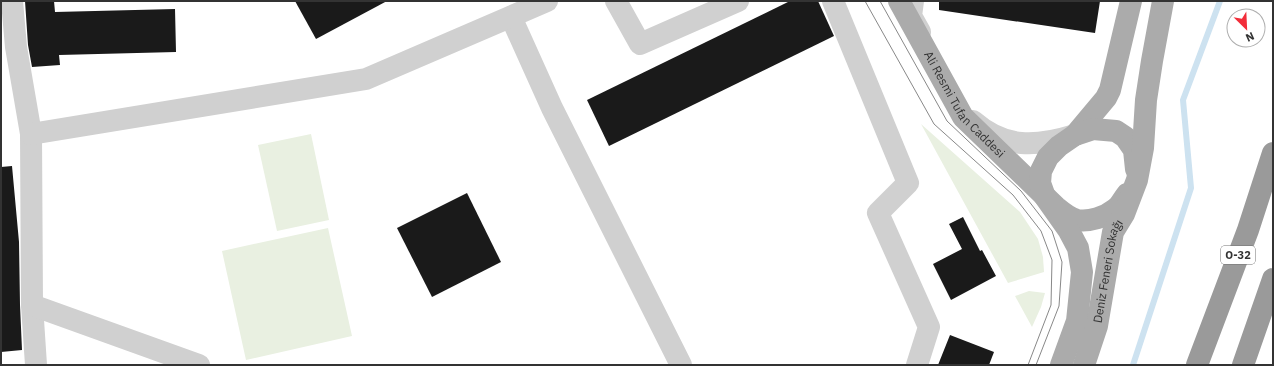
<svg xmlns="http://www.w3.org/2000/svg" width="1274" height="366" font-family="'IBM Plex Sans',sans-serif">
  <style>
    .green { fill: #e9f0e1 }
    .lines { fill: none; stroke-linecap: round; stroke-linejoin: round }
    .stream { stroke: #cde2f0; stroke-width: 6 }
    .building { fill: #1a1a1a }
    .minor { stroke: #d0d0d0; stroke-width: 22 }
    .major { stroke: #ababab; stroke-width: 22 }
    .highway { stroke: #9a9a9a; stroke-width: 22 }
    .tram { stroke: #888; stroke-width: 1 }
    .labels { text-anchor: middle; stroke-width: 4; stroke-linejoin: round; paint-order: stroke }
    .shield { fill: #fff; stroke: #707070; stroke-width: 1 }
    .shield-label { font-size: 11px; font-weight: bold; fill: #333 }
    .street-label { font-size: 12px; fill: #333; stroke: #fff }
  </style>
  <rect width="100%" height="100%" fill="#fff"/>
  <!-- green -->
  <g class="green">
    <polygon points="921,124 1020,212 1038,239 1043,257 1044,272 1008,283"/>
    <polygon points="311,134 329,220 277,231 258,145"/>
    <polygon points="328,228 352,336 246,360 222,251"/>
    <polygon points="1029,291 1045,293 1041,307 1032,327 1015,296"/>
  </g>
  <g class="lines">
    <!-- stream -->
    <polyline class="stream" points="1133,365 1191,188 1183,100 1220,1"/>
  </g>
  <!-- building -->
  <g class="building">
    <polygon points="25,1 54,1 55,12 175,9 176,52 59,55 60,65 32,67 28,45"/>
    <polygon points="295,1 387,1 316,39"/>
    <polygon points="790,1 818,1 834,36 609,146 587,100"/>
    <polygon points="939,1 1100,1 1095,33 939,10"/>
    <polygon points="12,166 19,242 20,305 22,350 1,352 1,167"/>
    <polygon points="467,193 501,262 432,297 397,228"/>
    <polygon points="963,217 980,251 982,250 996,276 951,300 933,264 962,249 949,224"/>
    <polygon points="950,335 994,352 989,365 938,365"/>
  </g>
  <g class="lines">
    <!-- minor -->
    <g class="minor">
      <polyline points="12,1 16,47 31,134 32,305 36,365"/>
      <polyline points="616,1 640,44 738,1"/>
      <polyline points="833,1 908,183 878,213 929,327 917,365"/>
      <polyline points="913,1 911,16 920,32"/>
      <polyline points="511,17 552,108 681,365"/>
      <path d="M973,121C1005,149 1036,147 1075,135"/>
      <polyline points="31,134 366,79 547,1"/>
      <polyline points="32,305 199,365"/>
    </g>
    <!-- major -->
    <g class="major">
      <path id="s1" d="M899,1L963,117L1056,207C1062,212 1069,218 1077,220C1090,222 1105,217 1115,209C1120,206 1123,199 1127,194"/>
      <polyline points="1075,135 1106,98 1110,90 1131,1"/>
      <polyline points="1061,365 1077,321 1082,272 1078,248 1069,231 1045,197 1040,183 1041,171 1048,157 1059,146 1075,135 1093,129 1116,131 1125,137 1134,150 1136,169"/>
      <path id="s2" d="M1084,365L1097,326L1113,232L1124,214L1137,180L1143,148L1146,100L1152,61L1163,1"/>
    </g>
    <!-- highway -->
    <g class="highway">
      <polyline points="1197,365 1248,230 1273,153"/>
      <polyline points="1243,365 1273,279"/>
    </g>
    <!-- tram -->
    <g class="tram">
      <polyline points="865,1 934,124 1013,195 1041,231 1052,260 1051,305 1028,365"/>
      <polyline points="880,1 947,121 1021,191 1052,231 1062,262 1059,306 1036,365"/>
    </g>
  </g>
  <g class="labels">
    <!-- shield labels -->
    <rect class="shield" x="1221" y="246" width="34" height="18" rx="3"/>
    <g class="shield-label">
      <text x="1238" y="259">O-32</text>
    </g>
    <!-- street labels -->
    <g class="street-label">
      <text dy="4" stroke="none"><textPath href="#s1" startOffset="123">Ali Resmi Tufan Caddesi</textPath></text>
      <text dy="4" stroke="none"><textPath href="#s2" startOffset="97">Deniz Feneri Sokağı</textPath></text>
    </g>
  </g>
  <!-- border -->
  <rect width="1274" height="366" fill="none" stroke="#333333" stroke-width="4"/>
  <!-- north arrow -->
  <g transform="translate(1246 28) rotate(156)"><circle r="19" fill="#ffffff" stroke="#adadad"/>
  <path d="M0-3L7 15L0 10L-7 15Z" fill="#f22d39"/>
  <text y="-6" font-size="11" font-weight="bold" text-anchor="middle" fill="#333333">N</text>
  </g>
</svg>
